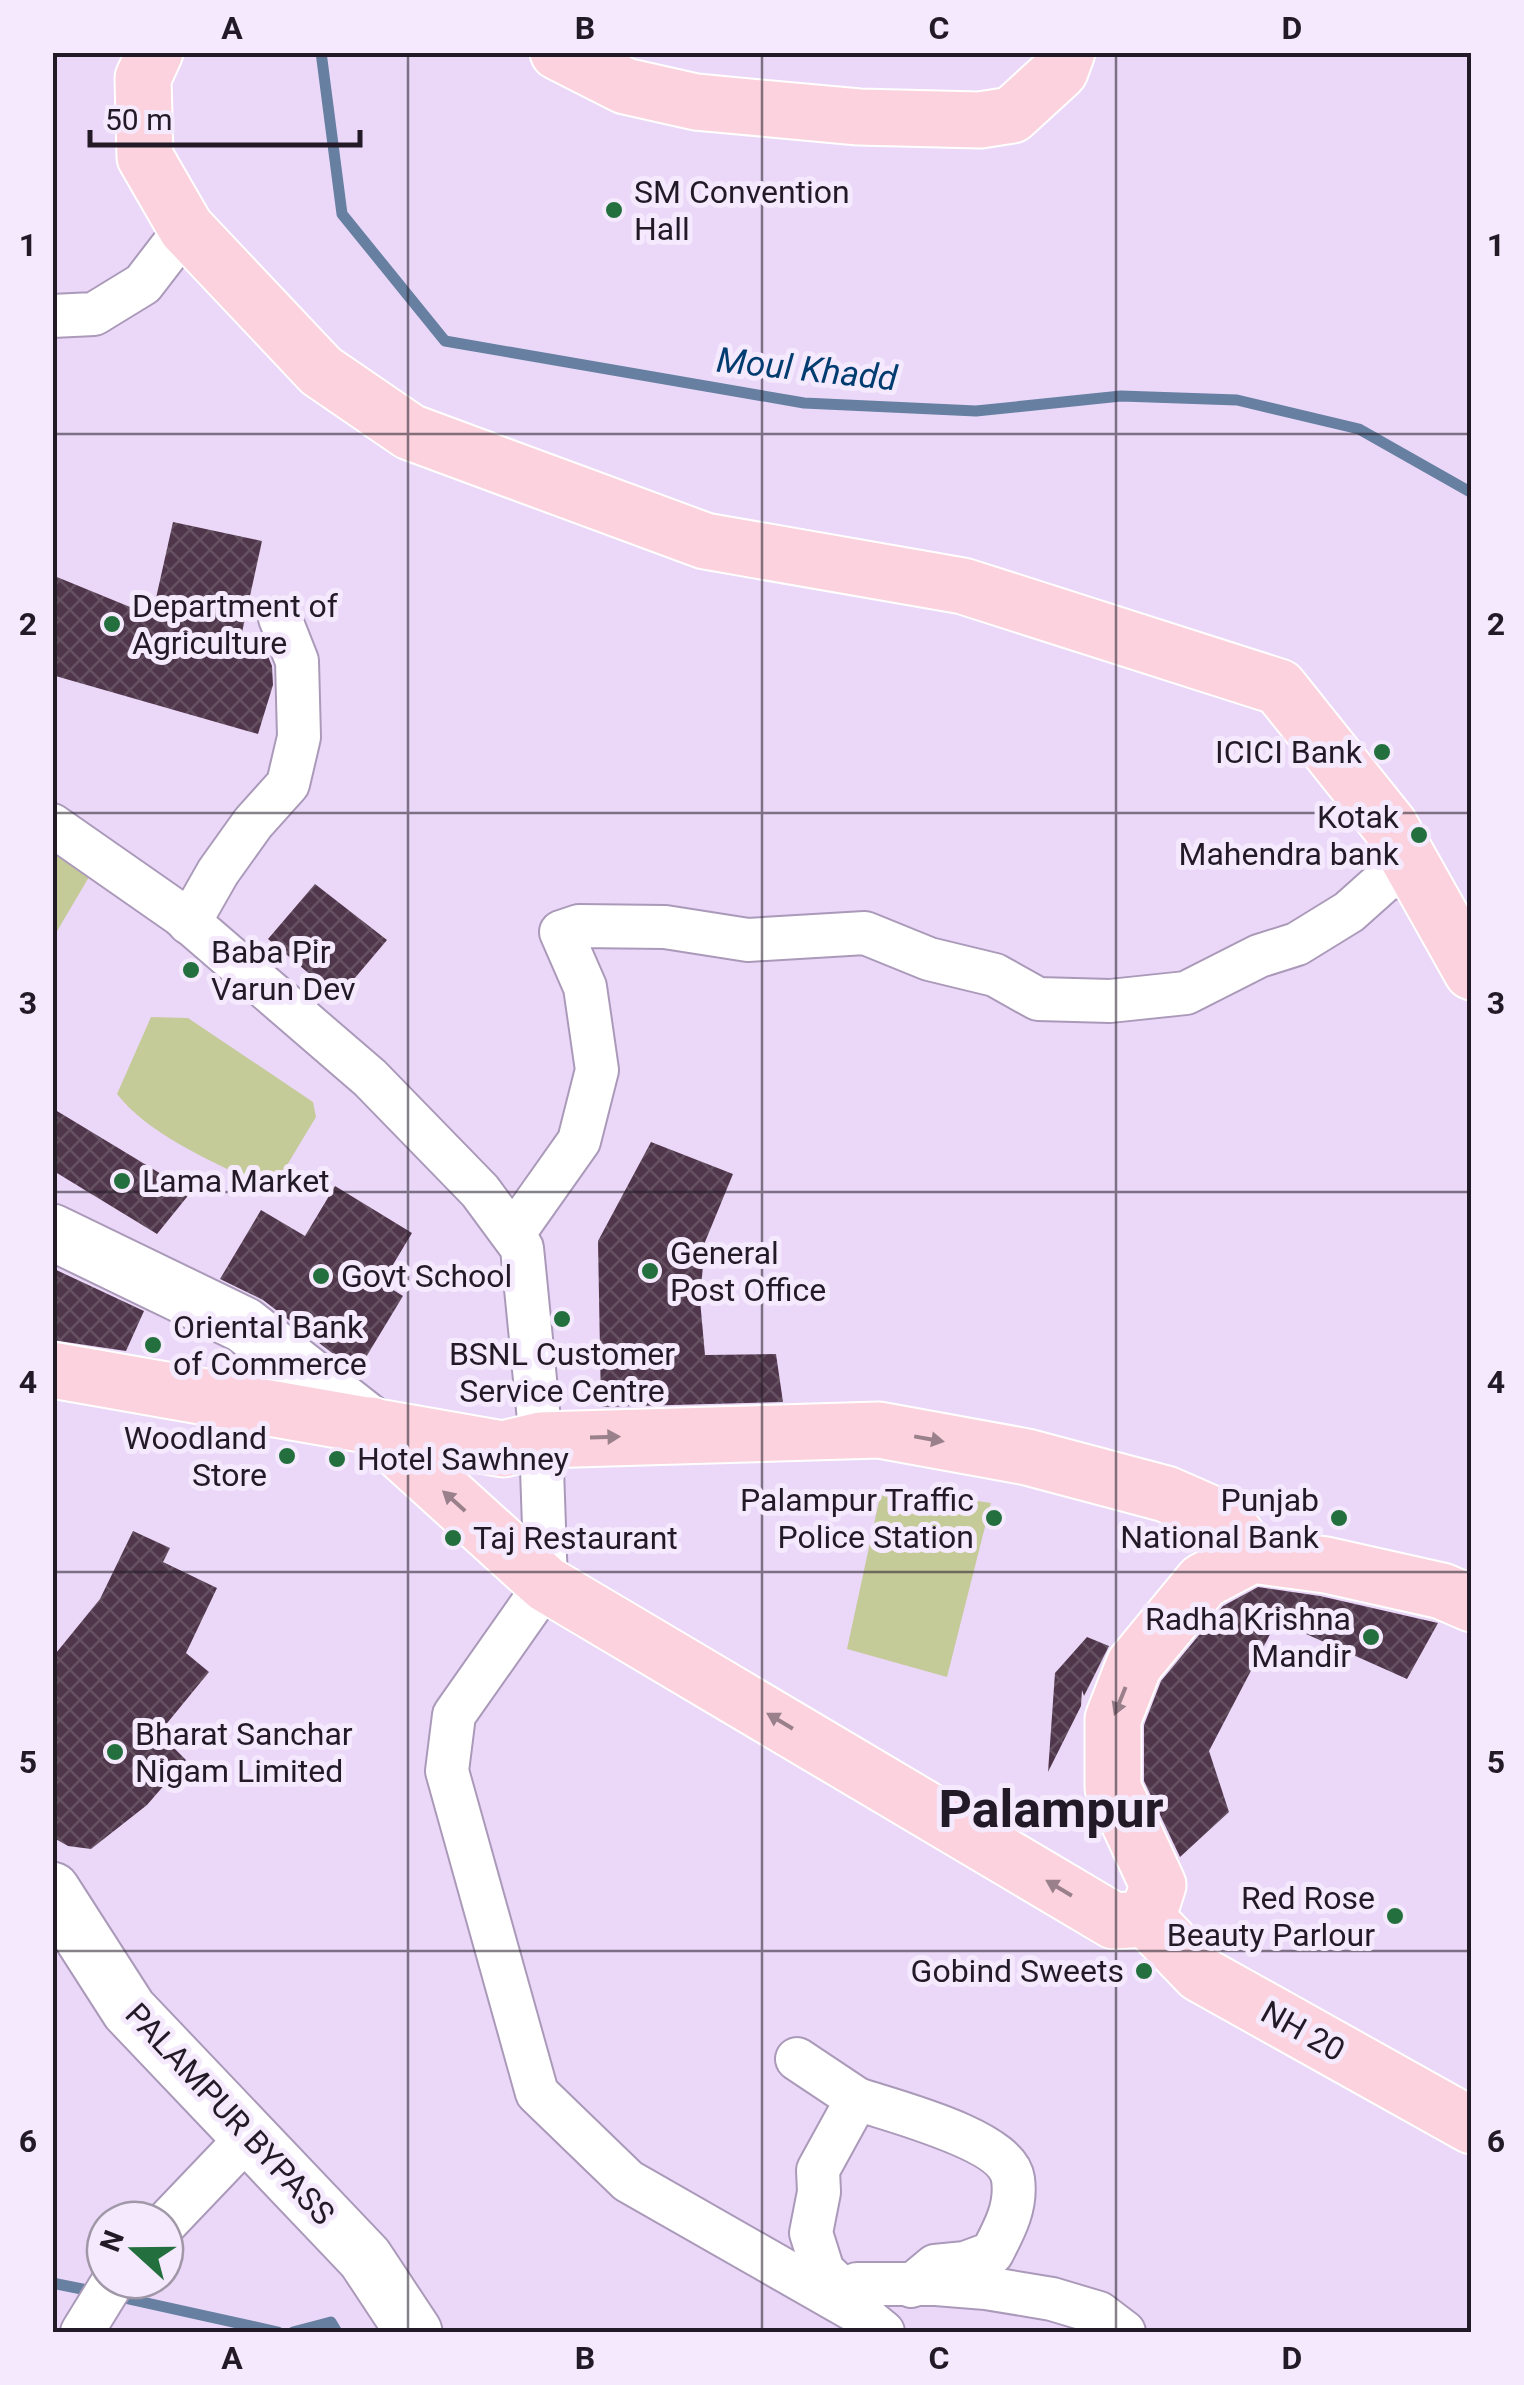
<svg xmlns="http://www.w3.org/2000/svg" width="1524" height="2385" font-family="Roboto,sans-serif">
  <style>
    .park { fill: #c5ca99 }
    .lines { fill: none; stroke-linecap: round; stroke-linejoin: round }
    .stream { stroke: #6780a2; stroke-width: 11 }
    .building { fill: url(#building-cross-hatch) }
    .minor-casing { stroke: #aa99b8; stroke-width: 46 }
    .tertiary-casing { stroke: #aa99b8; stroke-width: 59 }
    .primary-casing { stroke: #fff; stroke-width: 59 }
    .minor { stroke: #fff; stroke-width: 42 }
    .tertiary { stroke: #fff; stroke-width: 55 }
    .primary { stroke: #fbd2dd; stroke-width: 55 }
    .oneway { fill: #99808b }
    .grid { fill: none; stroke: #221b27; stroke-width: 2.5; stroke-opacity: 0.55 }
    .poi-dot { fill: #246f3e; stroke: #f4e9fd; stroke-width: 4 }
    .labels { text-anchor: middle; stroke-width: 10; stroke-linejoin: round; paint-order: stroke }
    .poi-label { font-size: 32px; fill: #221b27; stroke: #f4e9fd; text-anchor: start }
    .street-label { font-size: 32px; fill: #221b27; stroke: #f4e9fd }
    .water-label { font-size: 35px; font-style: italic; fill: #003c6f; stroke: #f4e9fd }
    .town-label { font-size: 52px; font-weight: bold; fill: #221b27; stroke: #f4e9fd }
    .neatline { fill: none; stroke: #221b27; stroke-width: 4 }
    .grid-label { font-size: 32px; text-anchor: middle; font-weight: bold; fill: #221b27 }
  </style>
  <defs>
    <pattern id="building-cross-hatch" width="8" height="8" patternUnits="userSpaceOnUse" patternTransform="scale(2.5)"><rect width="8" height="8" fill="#4f364a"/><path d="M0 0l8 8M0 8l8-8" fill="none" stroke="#655161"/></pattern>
  </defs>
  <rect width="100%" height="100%" fill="#ebd8f9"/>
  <!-- park -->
  <g class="park">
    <polygon points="53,846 74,858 89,877 53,938"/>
    <path d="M151,1017L188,1018L313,1102L316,1117L272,1190C222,1166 150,1137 117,1094Z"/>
    <polygon points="882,1487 991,1503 947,1677 847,1649"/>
  </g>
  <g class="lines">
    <!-- stream -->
    <g class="stream">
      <polyline points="321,52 342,214 445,341 804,403 976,411 1121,396 1237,400 1359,429 1472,493"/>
      <polyline points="52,2283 97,2292"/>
      <polyline points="115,2296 278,2332"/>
      <polyline points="293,2332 331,2322 337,2332"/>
    </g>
  </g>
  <!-- building -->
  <g class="building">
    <polygon points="173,522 262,541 239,646 267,654 272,666 273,685 258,734 52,675 52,575 152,616"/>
    <polygon points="315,884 387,940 338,998 268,939"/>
    <polygon points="52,1108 191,1192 157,1234 52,1170"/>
    <polygon points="651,1142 733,1174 705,1242 700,1300 705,1355 776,1354 783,1402 601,1407 598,1241"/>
    <polygon points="335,1186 412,1233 382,1283 403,1296 357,1372 263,1300 220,1279 261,1210 305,1236"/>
    <polygon points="52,1268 144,1311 126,1351 52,1340"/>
    <polygon points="133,1531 170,1548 163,1562 217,1588 186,1653 209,1672 159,1733 186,1760 147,1805 91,1849 68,1846 52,1837 52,1658 100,1599"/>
    <polygon points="1258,1587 1320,1596 1438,1623 1407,1679 1277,1621 1209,1751 1229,1812 1180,1857 1144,1781 1144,1725 1161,1681 1223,1606"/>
    <polygon points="1087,1637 1109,1646 1084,1696 1082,1690 1081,1706 1048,1772 1055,1673"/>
  </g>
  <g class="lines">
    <defs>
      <g id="minor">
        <polyline points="52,316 94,314 143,284 186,228"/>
        <polyline points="52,825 181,915 370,1078 480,1191 522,1248 541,1440 546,1584 454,1715 447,1771 537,2093 628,2181 861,2314 883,2332"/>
        <polyline points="189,923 218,872 253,823 288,784 299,737 297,661 280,618"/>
        <polyline points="514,1233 579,1141 597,1070 585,987 561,932 579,926 665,927 748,940 865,933 929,959 995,975 1038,999 1110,1001 1186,993 1259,956 1297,944 1349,912 1386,879 1417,874"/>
        <polyline points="797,2059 857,2099 818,2170 819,2192 811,2233 823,2271 844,2291"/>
        <path d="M857,2099C892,2111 1007,2139 1013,2179C1017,2207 1004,2230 992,2253L965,2263L935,2266L911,2286"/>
        <polyline points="165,2224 249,2136"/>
        <polyline points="832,2297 857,2284 936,2284 986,2288 1052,2299 1099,2313 1124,2332"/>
        <polyline points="82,2332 114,2280"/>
      </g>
      <g id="tertiary">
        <polyline points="52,1232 244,1325 371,1425"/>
        <polyline points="52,1890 129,2010 365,2258 414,2332"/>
      </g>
      <g id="primary">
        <polyline points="155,52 143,78 145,157 186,228 321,371 410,432 705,541 963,586 1279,687 1390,826 1472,972"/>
        <polyline points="558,52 625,86 696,102 859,117 980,120 1012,115 1060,71 1067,52"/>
        <polyline points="52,1370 503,1449 541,1440 879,1430 1027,1457 1166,1494 1223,1519 1252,1555"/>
        <polyline points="371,1425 546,1584 1114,1921 1147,1919"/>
        <polyline points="1147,1919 1158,1885 1113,1788 1113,1719 1134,1665 1203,1581 1252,1555 1326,1565 1442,1591 1472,1604"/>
        <polyline points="1147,1919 1200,1974 1472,2126"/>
      </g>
    </defs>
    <!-- minor casing -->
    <use href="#minor" class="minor-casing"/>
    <!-- tertiary casing -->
    <use href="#tertiary" class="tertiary-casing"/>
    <!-- primary casing -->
    <use href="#primary" class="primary-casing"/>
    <!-- minor -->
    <use href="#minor" class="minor"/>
    <!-- tertiary -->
    <use href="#tertiary" class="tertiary"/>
    <!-- primary -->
    <use href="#primary" class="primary"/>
  </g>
  <!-- one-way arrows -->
  <defs><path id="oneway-solid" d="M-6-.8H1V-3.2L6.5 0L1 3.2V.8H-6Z" transform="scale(2.5)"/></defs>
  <g class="oneway">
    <use href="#oneway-solid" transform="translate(605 1437) rotate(-2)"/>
    <use href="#oneway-solid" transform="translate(929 1439) rotate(10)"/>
    <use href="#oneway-solid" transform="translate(454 1501) rotate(-138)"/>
    <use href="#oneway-solid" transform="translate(1120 1701) rotate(112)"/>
    <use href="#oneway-solid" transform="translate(780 1721) rotate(-149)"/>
    <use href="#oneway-solid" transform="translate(1059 1888) rotate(-149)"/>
  </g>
  <!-- grid -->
  <path class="grid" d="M408,52V2332M762,52V2332M1116,52V2332M52,434H1472M52,813H1472M52,1192H1472M52,1572H1472M52,1951H1472"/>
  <!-- markers -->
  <g class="poi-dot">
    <circle cx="614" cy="210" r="10"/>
    <circle cx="112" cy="624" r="10"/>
    <circle cx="1382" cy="752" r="10"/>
    <circle cx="1419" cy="835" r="10"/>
    <circle cx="191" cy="970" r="10"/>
    <circle cx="122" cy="1181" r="10"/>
    <circle cx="650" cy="1271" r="10"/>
    <circle cx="321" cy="1276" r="10"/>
    <circle cx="562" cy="1319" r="10"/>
    <circle cx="153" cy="1345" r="10"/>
    <circle cx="287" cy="1456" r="10"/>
    <circle cx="337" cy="1459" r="10"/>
    <circle cx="994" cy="1518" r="10"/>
    <circle cx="1339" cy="1518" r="10"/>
    <circle cx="453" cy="1538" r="10"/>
    <circle cx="1371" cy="1637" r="10"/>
    <circle cx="115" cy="1752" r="10"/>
    <circle cx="1395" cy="1916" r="10"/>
    <circle cx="1144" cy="1971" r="10"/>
  </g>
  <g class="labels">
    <!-- poi labels -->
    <g class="poi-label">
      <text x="634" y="203">SM Convention<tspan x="634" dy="37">Hall</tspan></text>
      <text x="132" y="617">Department of<tspan x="132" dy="37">Agriculture</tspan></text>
      <text x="1362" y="763" text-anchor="end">ICICI Bank</text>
      <text x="1399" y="828" text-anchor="end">Kotak<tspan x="1399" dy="37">Mahendra bank</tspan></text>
      <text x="211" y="963">Baba Pir<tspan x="211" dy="37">Varun Dev</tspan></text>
      <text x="142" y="1192">Lama Market</text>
      <text x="670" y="1264">General<tspan x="670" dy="37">Post Office</tspan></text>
      <text x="341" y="1287">Govt School</text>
      <text x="173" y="1338">Oriental Bank<tspan x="173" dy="37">of Commerce</tspan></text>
      <text x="562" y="1365" text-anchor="middle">BSNL Customer<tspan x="562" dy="37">Service Centre</tspan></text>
      <text x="267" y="1449" text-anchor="end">Woodland<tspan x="267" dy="37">Store</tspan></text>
      <text x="357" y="1470">Hotel Sawhney</text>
      <text x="974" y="1511" text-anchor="end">Palampur Traffic<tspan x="974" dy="37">Police Station</tspan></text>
      <text x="1319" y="1511" text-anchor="end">Punjab<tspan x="1319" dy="37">National Bank</tspan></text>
      <text x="473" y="1549">Taj Restaurant</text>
      <text x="1351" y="1630" text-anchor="end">Radha Krishna<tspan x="1351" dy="37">Mandir</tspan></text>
      <text x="135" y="1745">Bharat Sanchar<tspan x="135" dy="37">Nigam Limited</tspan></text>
      <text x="1375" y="1909" text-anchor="end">Red Rose<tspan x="1375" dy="37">Beauty Parlour</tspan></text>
      <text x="1124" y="1982" text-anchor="end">Gobind Sweets</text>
    </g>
    <!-- street labels -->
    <g class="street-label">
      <text transform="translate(1303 2031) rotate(29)" y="11">NH 20</text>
      <text transform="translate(230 2114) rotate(47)" y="11">PALAMPUR BYPASS</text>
    </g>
    <!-- water labels -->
    <g class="water-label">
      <text transform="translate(807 369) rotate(6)" y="12">Moul Khadd</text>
    </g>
    <!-- town labels -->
    <g class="town-label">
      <text x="1051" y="1827">Palampur</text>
    </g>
  </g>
  <!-- border -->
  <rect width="1524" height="2385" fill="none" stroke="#f4e9fd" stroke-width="110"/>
  <!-- north arrow -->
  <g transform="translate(135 2250) rotate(291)"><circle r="48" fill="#f4e9fd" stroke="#a097a7" stroke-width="2.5"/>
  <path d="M0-8L18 38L0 25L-18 38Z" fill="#246f3e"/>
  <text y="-15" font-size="28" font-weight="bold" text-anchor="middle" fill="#221b27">N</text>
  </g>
  <!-- scale -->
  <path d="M90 130v15h270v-15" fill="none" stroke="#221b27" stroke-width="5"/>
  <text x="105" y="130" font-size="30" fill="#221b27" stroke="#f4e9fd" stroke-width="8" paint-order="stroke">50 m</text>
  <rect x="55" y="55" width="1414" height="2275" class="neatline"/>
  <g class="grid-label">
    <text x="232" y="39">A</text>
    <text x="585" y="39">B</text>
    <text x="939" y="39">C</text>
    <text x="1292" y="39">D</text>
    <text x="28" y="256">1</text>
    <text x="1496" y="256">1</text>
    <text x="28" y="635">2</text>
    <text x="1496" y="635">2</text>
    <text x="28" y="1014">3</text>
    <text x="1496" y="1014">3</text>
    <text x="28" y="1393">4</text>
    <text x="1496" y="1393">4</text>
    <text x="28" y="1773">5</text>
    <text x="1496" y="1773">5</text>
    <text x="28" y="2152">6</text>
    <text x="1496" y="2152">6</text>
    <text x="232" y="2369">A</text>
    <text x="585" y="2369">B</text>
    <text x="939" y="2369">C</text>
    <text x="1292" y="2369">D</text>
  </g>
</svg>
